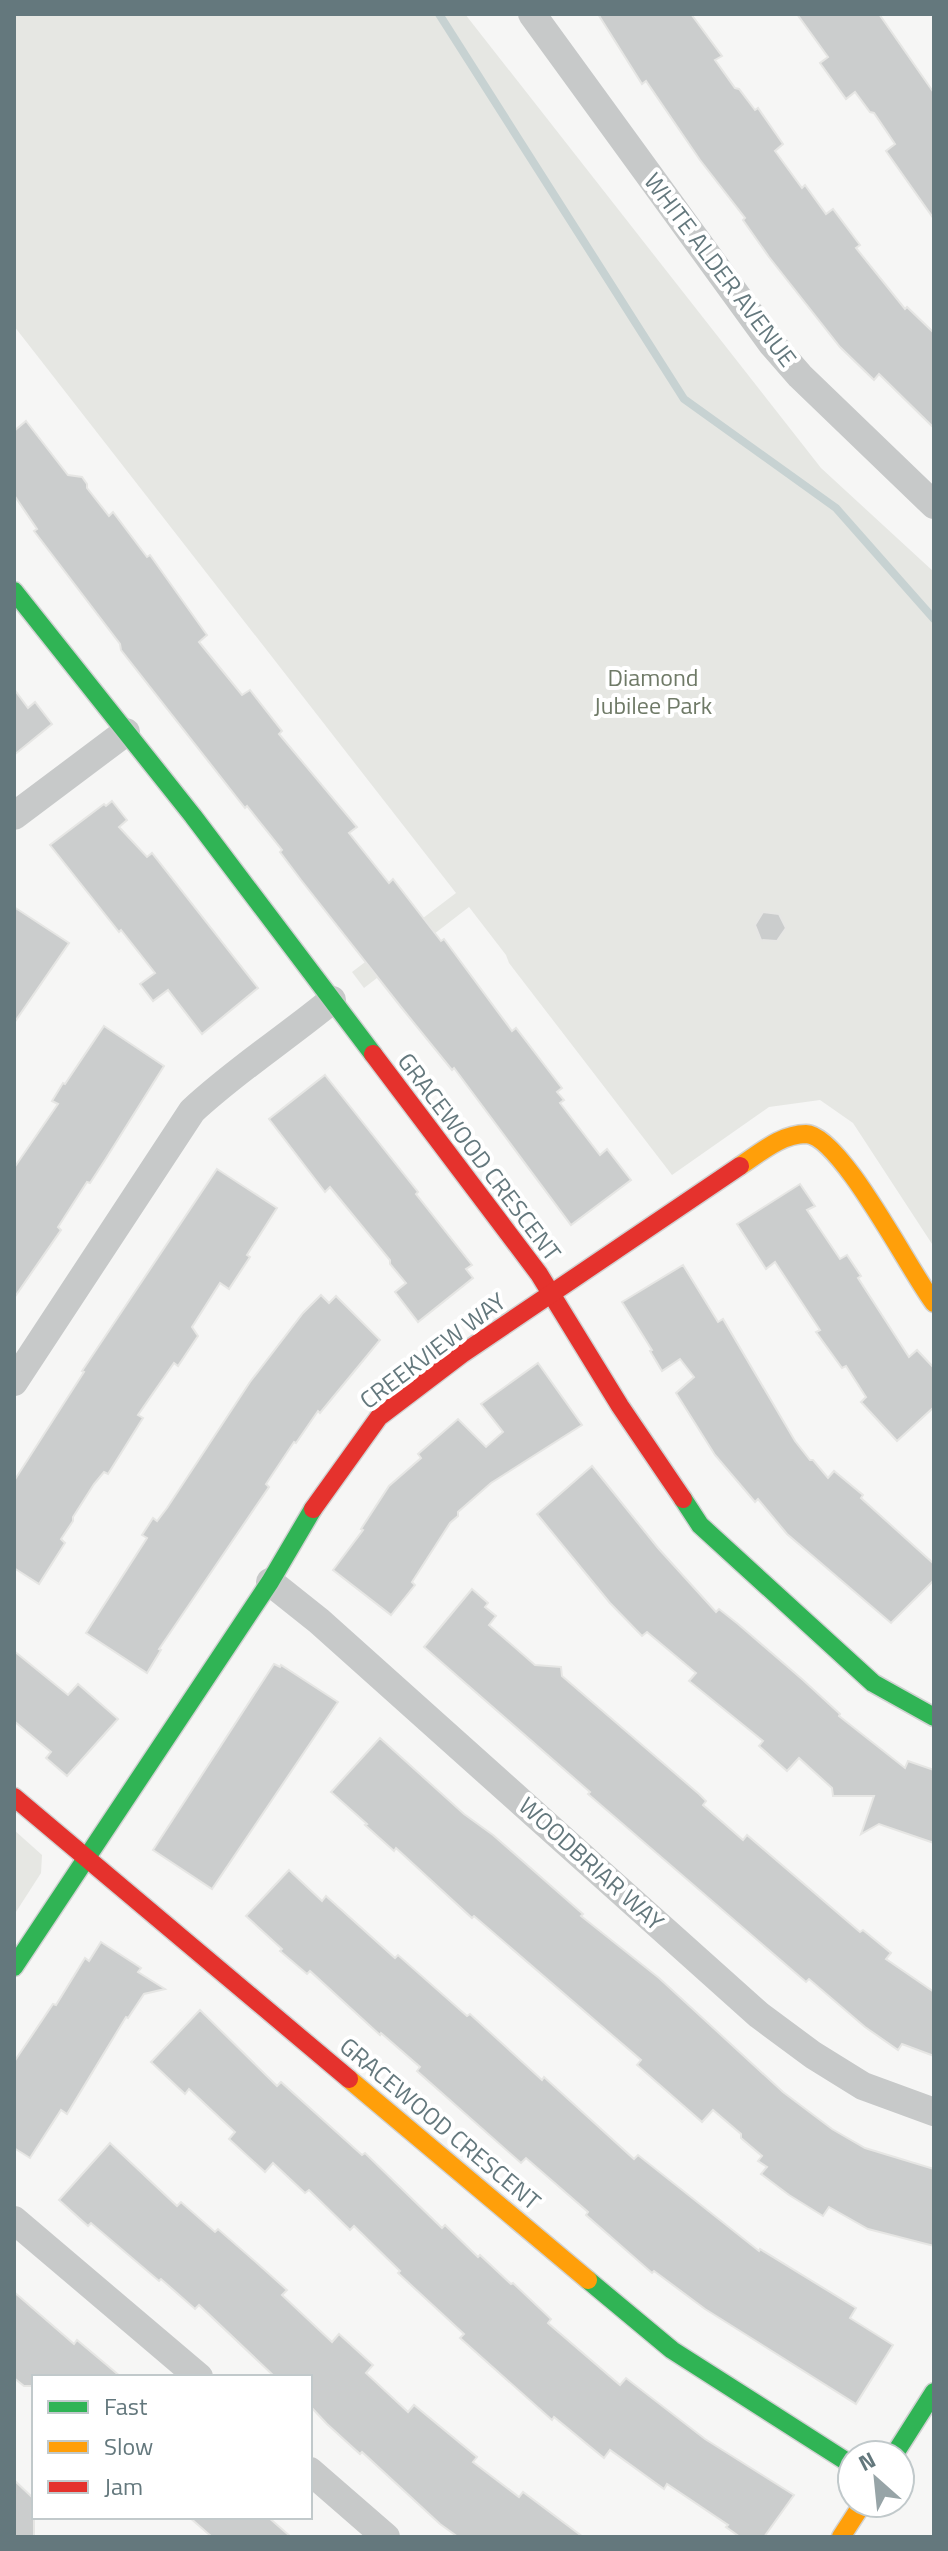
<svg xmlns="http://www.w3.org/2000/svg" width="948" height="2551" font-family="'Titillium Web',sans-serif">
  <style>
    .green { fill: #e6e7e3 }
    .lines { fill: none; stroke-linecap: round; stroke-linejoin: round }
    .stream { stroke: #c7d2d2; stroke-width: 8 }
    .building { fill: #cbcdcd; stroke: #e6e6e4; stroke-width: 2 }
    .fast-casing { stroke: #d1d2d2; stroke-width: 21 }
    .slow-casing { stroke: #d1d2d2; stroke-width: 21 }
    .jam-casing { stroke: #d1d2d2; stroke-width: 21 }
    .street { stroke: #c7c9c9; stroke-width: 28 }
    .fast { stroke: #30b455; stroke-width: 18 }
    .slow { stroke: #ff9f0a; stroke-width: 18 }
    .jam { stroke: #e5322d; stroke-width: 18 }
    .labels { text-anchor: middle; stroke-width: 8; stroke-linejoin: round; paint-order: stroke }
    .street-label { font-size: 24px; fill: #64787d; stroke: #fff }
    .park-label { font-size: 24px; fill: #6f7a67; stroke: #fff }
  </style>
  <rect width="100%" height="100%" fill="#f6f6f5"/>
  <!-- green -->
  <g class="green">
    <polygon points="14,14 465,14 821,468 934,572 934,1247 853,1123 820,1100 769,1107 672,1175 509,963 506,955 469,907 364,988 352,972 456,893 14,326"/>
    <polygon points="14,1830 42,1855 41,1873 14,1915"/>
  </g>
  <g class="lines">
    <!-- stream -->
    <polyline class="stream" points="439,14 684,399 836,508 934,619"/>
  </g>
  <!-- building -->
  <g class="building">
    <polygon points="598,14 691,14 722,56 715,60 735,88 739,89 755,110 758,108 783,144 775,151 802,188 805,185 826,214 833,209 860,245 856,248 905,309 907,307 934,333 934,428 879,374 874,380 840,347 769,257 743,220 745,218 700,160 646,81 642,84"/>
    <polygon points="797,14 879,14 934,93 934,219 886,151 895,144 874,113 870,112 855,92 846,99 820,63 828,57"/>
    <polygon points="26,421 68,475 82,477 87,484 87,488 109,516 113,512 147,557 150,555 207,635 199,642 242,695 250,690 282,731 279,734 357,827 349,833 389,883 393,879 441,941 444,939 512,1031 516,1028 562,1088 557,1092 564,1100 560,1103 600,1155 607,1149 631,1180 571,1225 454,1068 452,1070 401,1007 301,880 280,852 282,850 247,806 245,808 121,650 120,644 34,531 37,529 14,495 14,431"/>
    <polygon points="14,689 28,708 35,702 52,724 14,755"/>
    <polygon points="112,801 127,820 119,827 147,857 152,853 258,988 202,1034 168,990 153,1001 140,984 155,973 121,930 119,932 50,845 104,804 106,806"/>
    <polygon points="14,907 69,943 14,1023"/>
    <polygon points="763,912 779,914 786,928 777,941 761,940 755,925"/>
    <polygon points="104,1026 164,1066 105,1160 90,1183 87,1182 58,1227 61,1230 14,1298 14,1168 58,1104 52,1101 63,1083 65,1084"/>
    <polygon points="325,1075 418,1192 416,1194 472,1265 466,1269 473,1278 418,1322 395,1292 406,1283 390,1264 390,1260 330,1187 325,1192 269,1119"/>
    <polygon points="217,1169 277,1208 247,1255 250,1257 229,1289 220,1283 192,1327 198,1336 178,1366 174,1363 138,1415 143,1418 108,1474 104,1472 94,1484 73,1517 73,1521 61,1539 65,1543 39,1584 14,1568 14,1481 84,1372 82,1371"/>
    <polygon points="800,1184 815,1206 807,1210 840,1259 847,1255 861,1276 858,1278 909,1357 917,1350 934,1368 934,1407 897,1441 861,1402 866,1397 846,1366 842,1368 816,1332 820,1330 775,1262 766,1269 737,1224"/>
    <polygon points="683,1265 718,1322 723,1319 795,1441 810,1460 813,1460 828,1478 834,1471 863,1495 861,1498 934,1564 934,1580 891,1623 787,1534 758,1499 755,1502 715,1455 676,1393 694,1377 680,1359 662,1371 650,1351 652,1350 622,1302"/>
    <polygon points="321,1295 329,1303 336,1296 380,1340 320,1413 318,1411 296,1443 294,1442 266,1484 269,1487 159,1649 161,1650 147,1673 86,1633 147,1538 142,1535 153,1518 157,1521 167,1508 250,1382 303,1313"/>
    <polygon points="538,1363 582,1425 491,1483 458,1512 458,1516 450,1523 412,1582 415,1585 391,1615 333,1570 363,1530 361,1529 389,1486 421,1458 418,1454 458,1419 486,1447 503,1432 481,1404"/>
    <polygon points="592,1466 658,1548 716,1612 719,1609 738,1624 803,1680 840,1714 839,1716 905,1768 908,1761 934,1770 934,1843 879,1824 861,1834 874,1796 833,1796 832,1788 799,1758 787,1771 759,1746 763,1741 689,1681 696,1673 647,1632 642,1636 610,1603 537,1514"/>
    <polygon points="472,1589 488,1603 485,1607 496,1616 489,1625 535,1665 561,1667 562,1676 699,1794 706,1801 703,1805 743,1840 747,1835 860,1932 863,1930 891,1953 886,1959 934,1992 934,2056 902,2044 898,2050 865,2027 809,1979 806,1982 588,1794 590,1792 424,1647"/>
    <polygon points="14,1651 68,1695 78,1684 118,1719 67,1776 46,1758 51,1752 14,1721"/>
    <polygon points="274,1664 280,1667 281,1665 338,1702 212,1889 153,1850"/>
    <polygon points="380,1738 464,1814 493,1835 583,1914 581,1916 659,1978 783,2092 832,2129 865,2148 934,2169 934,2246 868,2229 829,2207 823,2216 789,2195 761,2174 767,2167 758,2161 762,2156 741,2138 741,2134 713,2110 702,2122 637,2065 641,2060 474,1916 472,1918 396,1848 394,1851 365,1825 367,1824 331,1792"/>
    <polygon points="289,1870 322,1901 326,1896 395,1958 398,1955 467,2016 470,2014 542,2080 544,2077 634,2159 638,2155 759,2251 760,2249 856,2308 850,2318 893,2345 856,2404 705,2309 654,2271 652,2273 586,2215 588,2212 526,2158 521,2163 417,2071 420,2067 381,2033 380,2035 310,1971 307,1974 280,1951 282,1949 246,1916"/>
    <polygon points="101,1942 141,1968 138,1972 165,1989 144,1994 128,2018 126,2017 67,2114 61,2110 30,2158 14,2148 14,2062 53,2004 56,2005 85,1958 89,1961"/>
    <polygon points="200,2010 277,2086 281,2082 362,2155 365,2153 442,2228 445,2225 478,2257 480,2255 511,2284 513,2283 551,2319 548,2323 620,2385 626,2378 705,2439 794,2495 764,2537 740,2537 726,2527 728,2525 667,2484 664,2489 610,2450 604,2458 554,2417 552,2420 460,2338 464,2334 398,2273 400,2271 354,2226 350,2230 309,2190 305,2193 273,2163 265,2172 229,2139 235,2132 189,2089 185,2094 151,2062"/>
    <polygon points="110,2143 177,2206 181,2202 215,2232 218,2229 258,2264 287,2290 282,2295 332,2342 339,2334 373,2365 366,2373 408,2412 414,2405 477,2457 473,2462 519,2497 523,2492 583,2537 458,2537 440,2524 362,2452 360,2454 327,2424 310,2406 310,2377 275,2377 199,2305 195,2309 161,2279 159,2281 91,2223 88,2226 59,2200"/>
    <polygon points="14,2292 74,2344 77,2340 121,2377 34,2377 32,2386 24,2386 14,2378"/>
    <polygon points="14,2480 34,2499 34,2537 14,2537"/>
    <polygon points="189,2517 268,2517 291,2537 212,2537"/>
  </g>
  <g class="lines">
    <defs>
      <g id="fast">
        <polyline points="14,591 193,816 373,1054"/>
        <polyline points="683,1499 700,1525 873,1683 934,1717"/>
        <polyline points="14,1967 270,1582 313,1509"/>
        <polyline points="588,2280 672,2350 852,2465"/>
        <polyline points="894,2455 934,2392"/>
      </g>
      <g id="slow">
        <path d="M740,1166C760,1153 781,1134 806,1134C841,1135 910,1272 934,1303"/>
        <polyline points="349,2079 588,2280"/>
        <polyline points="841,2537 863,2503"/>
      </g>
      <g id="jam">
        <polyline points="373,1054 539,1274 620,1406 683,1499"/>
        <polyline points="313,1509 379,1417 462,1354 740,1166"/>
        <polyline points="14,1797 349,2079"/>
      </g>
    </defs>
    <!-- fast casing -->
    <use href="#fast" class="fast-casing"/>
    <!-- slow casing -->
    <use href="#slow" class="slow-casing"/>
    <!-- jam casing -->
    <use href="#jam" class="jam-casing"/>
    <!-- street -->
    <g class="street">
      <polyline points="532,14 772,344 800,376 934,505"/>
      <polyline points="14,816 126,732"/>
      <path d="M14,1382L192,1111C236,1070 286,1038 332,1000"/>
      <polyline points="270,1582 319,1621 759,2015 813,2055 863,2086 934,2112"/>
      <polyline points="14,2220 199,2377"/>
      <polyline points="310,2471 386,2537"/>
    </g>
    <!-- fast -->
    <use href="#fast" class="fast"/>
    <!-- slow -->
    <use href="#slow" class="slow"/>
    <!-- jam -->
    <use href="#jam" class="jam"/>
  </g>
  <g class="labels">
    <!-- street labels -->
    <g class="street-label">
      <text transform="translate(720 270) rotate(53)" y="8">WHITE ALDER AVENUE</text>
      <text transform="translate(479 1157) rotate(53)" y="8">GRACEWOOD CRESCENT</text>
      <text transform="translate(433 1351) rotate(-37)" y="8">CREEKVIEW WAY</text>
      <text transform="translate(591 1864) rotate(42)" y="8">WOODBRIAR WAY</text>
      <text transform="translate(440 2124) rotate(40)" y="8">GRACEWOOD CRESCENT</text>
    </g>
    <!-- park labels -->
    <g class="park-label">
      <text x="653" y="686">Diamond<tspan x="653" dy="28">Jubilee Park</tspan></text>
    </g>
  </g>
  <!-- border -->
  <rect width="948" height="2551" fill="none" stroke="#64787d" stroke-width="32"/>
  <!-- legend -->
  <rect x="32" y="2375" width="280" height="144" fill="#ffffff" stroke="#c1c9cb" stroke-width="2"/>
  <rect x="48" y="2401" width="40" height="12" fill="#30b455" stroke="#c1c9cb" stroke-width="2"/>
  <text x="104" y="2415" font-size="24" fill="#64787d">Fast</text>
  <rect x="48" y="2441" width="40" height="12" fill="#ff9f0a" stroke="#c1c9cb" stroke-width="2"/>
  <text x="104" y="2455" font-size="24" fill="#64787d">Slow</text>
  <rect x="48" y="2481" width="40" height="12" fill="#e5322d" stroke="#c1c9cb" stroke-width="2"/>
  <text x="104" y="2495" font-size="24" fill="#64787d">Jam</text>
  <!-- north arrow -->
  <g transform="translate(876 2479) rotate(333)"><circle r="38" fill="#ffffff" stroke="#c1c9cb" stroke-width="2"/>
  <path d="M0-6L14 30L0 20L-14 30Z" fill="#97a4a7"/>
  <text y="-12" font-size="22" font-weight="bold" text-anchor="middle" fill="#64787d">N</text>
  </g>
</svg>
